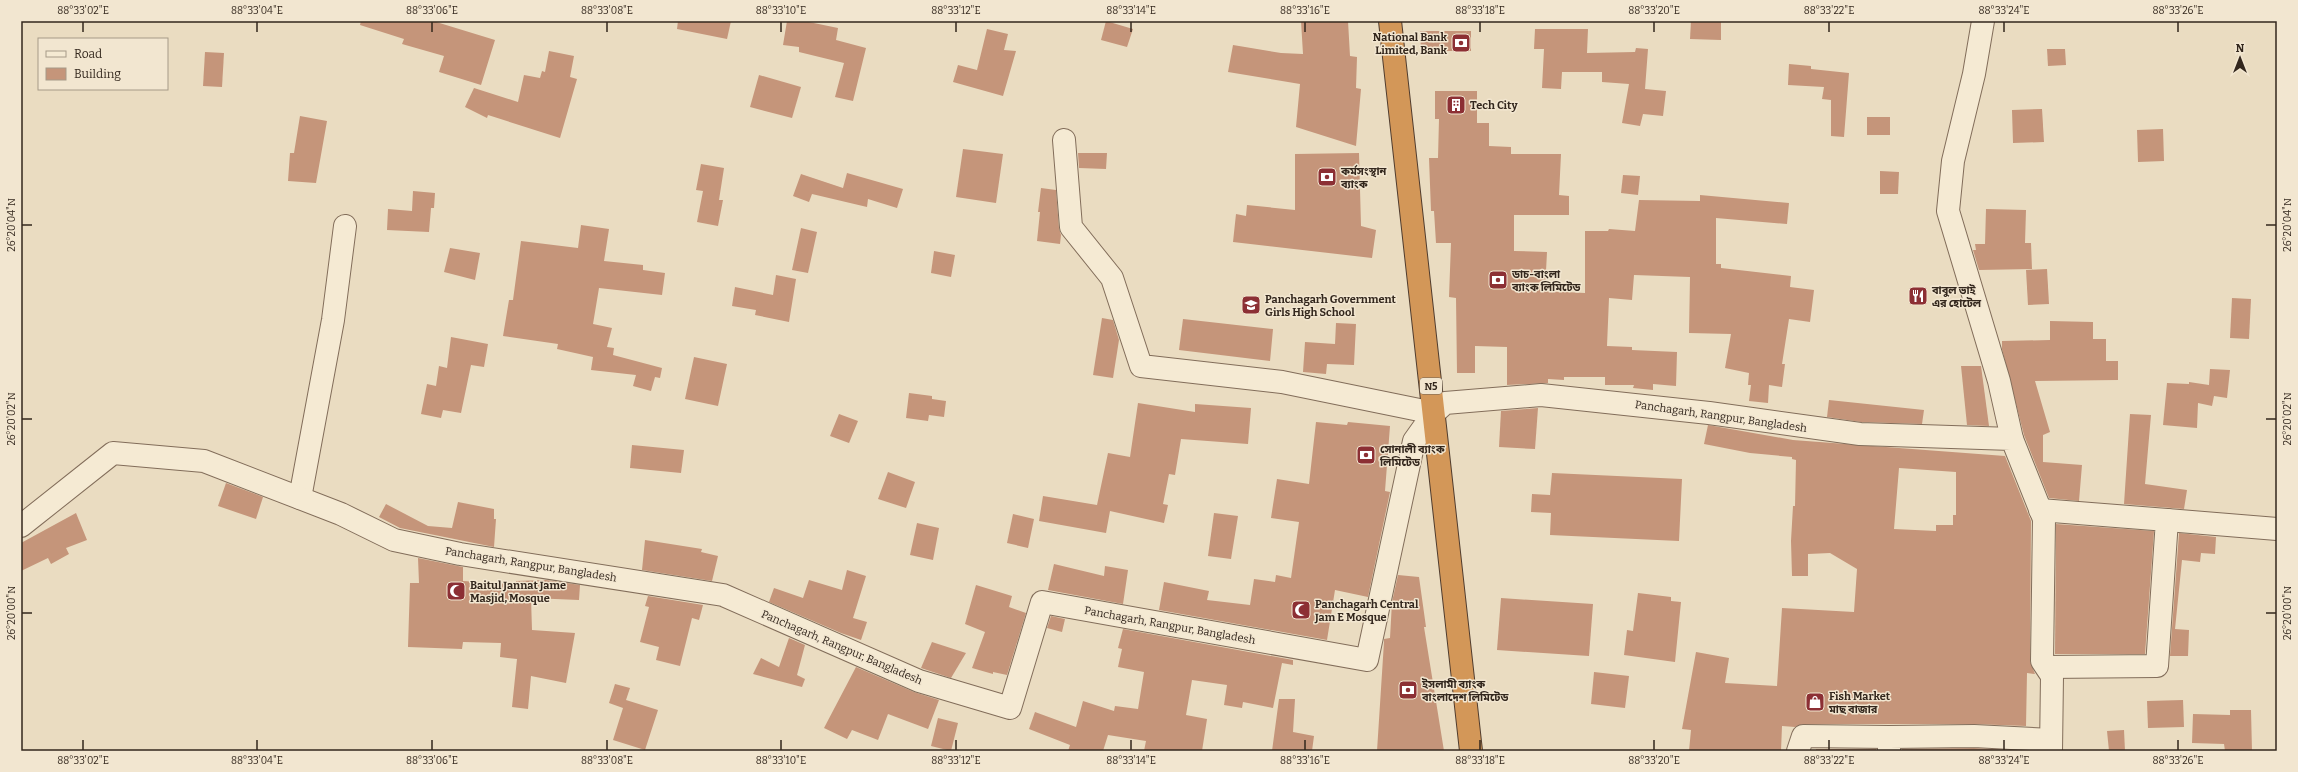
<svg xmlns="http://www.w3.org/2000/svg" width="2298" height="772" font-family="Bitter,'Noto Sans Bengali',serif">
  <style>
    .building { fill: #c5957a; fill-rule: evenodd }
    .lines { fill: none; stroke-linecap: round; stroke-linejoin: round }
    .street-casing { stroke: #826d5a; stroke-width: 24 }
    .highway-casing { stroke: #503c2e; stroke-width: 24 }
    .street { stroke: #f5ead3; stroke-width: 22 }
    .highway { stroke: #d39758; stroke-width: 22 }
    .ticks { fill: none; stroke: #33271d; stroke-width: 1.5 }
    .labels { text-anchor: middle; stroke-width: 3; stroke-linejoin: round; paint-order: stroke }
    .shield { fill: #f2e6d0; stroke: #6c6053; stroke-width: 1 }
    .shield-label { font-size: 10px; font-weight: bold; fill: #33271d }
    .poi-label { font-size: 11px; font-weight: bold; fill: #33271d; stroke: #f2e6d0; text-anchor: start }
    .street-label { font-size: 11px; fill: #33271d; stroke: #f2e6d0 }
    .neatline { fill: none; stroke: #33271d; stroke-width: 1.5 }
    .ticks-label { font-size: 10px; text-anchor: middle; fill: #33271d }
  </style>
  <rect width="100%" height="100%" fill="#eadcc1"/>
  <!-- building -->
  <g class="building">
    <polygon points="361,21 433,21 495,40 481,85 439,72 444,56 402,44 404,39 360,25"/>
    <polygon points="678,21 731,21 727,39 677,29"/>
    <polygon points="787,21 804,21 838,28 836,40 866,48 853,101 835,97 844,63 799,52 799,47 783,45"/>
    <polygon points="1106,21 1133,29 1127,47 1101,40"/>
    <polygon points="1301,21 1348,21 1350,56 1357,57 1356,88 1361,89 1356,146 1296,127 1300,84 1228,72 1233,45 1281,53 1303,54"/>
    <polygon points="1691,21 1721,21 1721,40 1690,39"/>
    <polygon points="987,29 1008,34 1004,50 1016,51 1003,96 953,82 958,65 977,70"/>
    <polygon points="1535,29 1588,29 1587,53 1635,52 1636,48 1648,49 1645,89 1666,91 1663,116 1643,114 1640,126 1622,123 1629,84 1602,82 1602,72 1562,72 1561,89 1542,88 1544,49 1534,49"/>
    <polygon points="1420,31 1471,31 1471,51 1421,51"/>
    <polygon points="2047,49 2065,49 2066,65 2048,66"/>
    <polygon points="549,51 574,56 570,77 577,79 560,138 488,115 487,118 465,107 474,88 518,102 524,75 540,78 542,71 545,72"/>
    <polygon points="205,52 224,53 222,87 203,86"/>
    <polygon points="1789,64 1811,66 1811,69 1849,73 1844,137 1831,136 1831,100 1822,99 1824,87 1788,85"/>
    <polygon points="759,75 801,87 792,118 750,107"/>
    <polygon points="1435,91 1477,91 1477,123 1489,123 1489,146 1511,147 1511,154 1561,154 1559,195 1569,196 1569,215 1514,215 1514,251 1547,252 1545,291 1585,293 1585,231 1608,231 1609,229 1635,231 1639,200 1700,201 1700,195 1789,203 1787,224 1716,218 1716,264 1721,264 1721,268 1791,276 1790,287 1814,290 1810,322 1789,319 1782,364 1785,364 1782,387 1769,385 1768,403 1749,401 1751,385 1748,385 1749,373 1725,368 1731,334 1689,333 1690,277 1634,275 1632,300 1609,298 1607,346 1632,347 1632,350 1677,352 1676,386 1653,384 1653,390 1633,388 1634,385 1605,385 1605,377 1564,377 1564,380 1548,379 1548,383 1507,385 1507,347 1475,346 1475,373 1457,373 1456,298 1449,297 1451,243 1436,243 1434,211 1431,211 1429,158 1438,158 1439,119 1435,119"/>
    <polygon points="2042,109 2044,142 2013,143 2012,110"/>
    <polygon points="300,116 327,121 316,183 288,181 290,153 294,153"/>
    <rect x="1867" y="117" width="23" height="18"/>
    <polygon points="2163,129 2164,161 2138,162 2137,130"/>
    <polygon points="963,149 1003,154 996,203 956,197"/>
    <polygon points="1078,153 1107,153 1106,169 1079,168"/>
    <polygon points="1359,153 1361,226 1376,230 1372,258 1233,242 1236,214 1246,216 1247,205 1295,210 1295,154"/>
    <polygon points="701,164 724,168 719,200 723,200 718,226 697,222 703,191 696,190"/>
    <polygon points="1880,171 1899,172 1898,194 1880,194"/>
    <polygon points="847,173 903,189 897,208 868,199 867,207 812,194 809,202 793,196 801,174 843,188"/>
    <polygon points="1623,175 1640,176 1638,195 1621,193"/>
    <polygon points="1041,188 1056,190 1059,228 1061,235 1060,244 1037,241 1040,212 1038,212"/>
    <polygon points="413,191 435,193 434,208 431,208 429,232 387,230 388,209 412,211"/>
    <polygon points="1986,209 2026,210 2025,243 2031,243 2032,269 1979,270 1973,250 1976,250 1975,244 1985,244"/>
    <polygon points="581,225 609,229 604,261 643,265 643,270 665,273 662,295 599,288 593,324 612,328 607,347 614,348 613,355 662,368 660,378 655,377 651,391 633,386 636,375 591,370 593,357 557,349 558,344 503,336 509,300 513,300 521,241 578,248"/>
    <polygon points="801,228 817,232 808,273 792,270"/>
    <polygon points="450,248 480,253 475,280 444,272"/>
    <polygon points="934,251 955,255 951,277 931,273"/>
    <polygon points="2047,269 2049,304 2028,305 2026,270"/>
    <polygon points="776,275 796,279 789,322 755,315 756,310 732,306 735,287 773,295"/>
    <polygon points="2232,298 2251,299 2249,339 2230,338"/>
    <polygon points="1102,318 1113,320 1119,340 1113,378 1093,375"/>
    <polygon points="1183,319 1273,329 1270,361 1179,350"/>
    <polygon points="2050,321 2093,322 2093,339 2106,339 2106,361 2118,361 2118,380 2035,381 2050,432 2043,435 2043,462 2082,465 2079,501 2049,498 2024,435 2002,349 2002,341 2050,340"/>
    <polygon points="1336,323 1356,324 1354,365 1327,364 1326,374 1303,372 1305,342 1335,344"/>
    <polygon points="451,337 488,344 484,367 471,365 461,413 443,410 441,418 421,414 427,384 436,386 439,366 447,368"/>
    <polygon points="694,357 727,364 718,406 685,399"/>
    <polygon points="1961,366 1981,366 1989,426 1967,425"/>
    <polygon points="2210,369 2230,370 2227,398 2214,396 2212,406 2198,403 2197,428 2163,425 2167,383 2189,384 2189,382 2209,385"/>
    <polygon points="909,393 932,396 932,399 946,401 944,417 929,415 928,421 906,418"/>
    <polygon points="1829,400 1924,410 1922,424 1861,422 1827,417"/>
    <polygon points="1138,403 1195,412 1195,404 1251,408 1248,444 1181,439 1175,475 1169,474 1163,504 1168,505 1164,523 1110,511 1106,533 1039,521 1043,496 1097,505 1108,453 1130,457"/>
    <polygon points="1538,408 1535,449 1499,447 1501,411"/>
    <polygon points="839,414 858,421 849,443 830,436"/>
    <polygon points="2130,414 2151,415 2145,484 2187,490 2184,509 2124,504"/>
    <polygon points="1316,422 1347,425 1348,422 1390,426 1385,491 1390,492 1368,597 1335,590 1327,640 1159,610 1164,582 1209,591 1207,600 1250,605 1254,579 1275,582 1276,575 1291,578 1299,522 1271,518 1277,479 1309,484"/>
    <path d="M1708,425L1793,440L2005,456L2031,521L2030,661L2035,674L2027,673L2026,726L1974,724H1803L1795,727L1782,726L1781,751H1689L1691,730L1682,729L1696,652L1729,658L1725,683L1777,686L1782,608L1854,612L1857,569L1830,553L1808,554V576H1792L1791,541L1793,506H1795L1796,460L1792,459V457L1750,453L1704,444ZM1899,468L1956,472V515H1953V525H1936V531L1894,529Z"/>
    <polygon points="632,445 684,450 681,473 630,468"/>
    <polygon points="888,472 915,482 906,508 878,499"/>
    <polygon points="1552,473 1682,479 1679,541 1550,535 1551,513 1531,512 1532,494 1550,495"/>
    <polygon points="226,483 263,497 256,519 218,506"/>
    <polygon points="458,502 494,509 494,519 496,519 494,547 400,528 379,517 386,504 428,526 452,528"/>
    <polygon points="76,513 87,540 66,548 69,554 51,564 48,558 21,571 21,543"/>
    <polygon points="1214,513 1238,516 1231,559 1208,556"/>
    <polygon points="1013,514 1034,519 1028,548 1007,543"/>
    <polygon points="917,523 939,528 933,560 910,555"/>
    <polygon points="2056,524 2154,531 2145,654 2055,654"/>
    <polygon points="2179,533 2216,537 2215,554 2201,553 2200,562 2182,560 2175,629 2189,630 2188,656 2170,656"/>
    <polygon points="645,540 702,549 701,552 718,556 712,581 642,570"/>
    <polygon points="418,558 463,567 463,581 516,584 516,581 546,580 580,585 579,600 531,598 532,630 575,633 566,683 531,676 528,709 512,707 517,659 500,657 501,643 463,642 462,649 408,647 410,583 419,583"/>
    <polygon points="1054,564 1104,576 1105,566 1128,570 1123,604 1048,590"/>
    <polygon points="847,570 866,576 853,618 867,622 861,640 841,633 769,602 774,588 803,598 809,580 842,590"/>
    <polygon points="1398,575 1419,577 1426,627 1424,627 1444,751 1377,751 1384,642 1384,639 1390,638 1392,602"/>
    <polygon points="976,585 1012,596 1009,607 1026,613 1007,675 993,672 993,674 972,668 985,632 965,624"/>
    <polygon points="1638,593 1671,597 1671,601 1681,602 1675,662 1624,655 1627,630 1633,631"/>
    <polygon points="648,596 703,605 699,620 692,618 680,666 656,660 659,647 640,642 649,607 645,606"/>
    <polygon points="1501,598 1593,604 1589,656 1497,650"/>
    <polygon points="1051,616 1065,619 1062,632 1047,628"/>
    <polygon points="1123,629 1293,660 1293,665 1282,663 1273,708 1243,702 1242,708 1224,705 1227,685 1192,680 1186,715 1207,719 1202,751 1144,751 1146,741 1108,735 1103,751 1068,751 1070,745 1029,729 1035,712 1076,727 1083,701 1114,711 1115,706 1138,709 1144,672 1118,667 1122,649 1118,648"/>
    <polygon points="789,638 805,645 797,675 805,679 802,687 753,674 761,658 779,667"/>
    <polygon points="932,642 966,653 951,678 921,668"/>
    <polygon points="856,667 914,692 939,700 928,729 888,714 878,740 852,730 847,739 824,728"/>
    <polygon points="1594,672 1629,676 1625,708 1591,704"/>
    <polygon points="615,684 630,688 626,700 658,710 645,750 613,740 623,708 609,703"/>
    <polygon points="1279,699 1295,699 1293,732 1314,736 1312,751 1272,751"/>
    <polygon points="2183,700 2184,727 2148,728 2147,701"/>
    <polygon points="2230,710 2251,710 2252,751 2225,751 2224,744 2192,743 2193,714 2230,715"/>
    <polygon points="938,718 958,723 951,751 931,746"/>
    <polygon points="2124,730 2125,751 2109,751 2107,731"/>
    <polygon points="1974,748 2022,751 1902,751 1902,749"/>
    <rect x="1816" y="749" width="60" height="2"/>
  </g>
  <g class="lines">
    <defs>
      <g id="street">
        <polyline points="1983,21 1974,74 1953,161 1948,211 1999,381 2012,439"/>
        <polyline points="1064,140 1071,227 1112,278 1141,366 1282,382 1434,413"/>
        <polyline points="300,498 333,320 345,226"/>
        <polyline points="2040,510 2167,520 2157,666 2047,667"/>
        <polyline points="2167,520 2277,529"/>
        <polyline points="21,526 113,453 204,461 341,514 394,540 460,554 723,595 919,681 1010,708 1042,602 1367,660 1414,441 1434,413 1445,403 1541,395 1709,413 1860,434 2012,439 2044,519 2042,661 2052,676 2051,751"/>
        <polyline points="1798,751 1803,736 1889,737"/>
        <polyline points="1889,751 1889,737 1974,736 2051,740"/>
      </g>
      <polyline id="highway" points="1390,21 1471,751"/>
    </defs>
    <!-- street casing -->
    <use href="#street" class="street-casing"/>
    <!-- highway casing -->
    <use href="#highway" class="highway-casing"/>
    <!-- street -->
    <use href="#street" class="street"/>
    <!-- highway -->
    <use href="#highway" class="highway"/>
  </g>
  <!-- ticks -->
  <path class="ticks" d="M83,22V32M257,22V32M432,22V32M607,22V32M781,22V32M956,22V32M1131,22V32M1305,22V32M1480,22V32M1654,22V32M1829,22V32M2004,22V32M2178,22V32M22,225H32M2266,225H2276M22,419H32M2266,419H2276M22,613H32M2266,613H2276M83,740V750M257,740V750M432,740V750M607,740V750M781,740V750M956,740V750M1131,740V750M1305,740V750M1480,740V750M1654,740V750M1829,740V750M2004,740V750M2178,740V750"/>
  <!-- icons -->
  <defs>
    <symbol id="bank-square" viewBox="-11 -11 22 22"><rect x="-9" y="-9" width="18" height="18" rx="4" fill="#8c2f34" stroke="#f2e6d0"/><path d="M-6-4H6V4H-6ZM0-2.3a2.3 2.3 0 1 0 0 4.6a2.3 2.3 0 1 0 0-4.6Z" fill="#fff"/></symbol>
    <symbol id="building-square" viewBox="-11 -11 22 22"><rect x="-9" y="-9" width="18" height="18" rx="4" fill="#8c2f34" stroke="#f2e6d0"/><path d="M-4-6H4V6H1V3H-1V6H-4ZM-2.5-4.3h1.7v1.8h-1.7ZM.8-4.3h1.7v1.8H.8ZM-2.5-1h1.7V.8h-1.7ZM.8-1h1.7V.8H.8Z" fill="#fff"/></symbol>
    <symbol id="restaurant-square" viewBox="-11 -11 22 22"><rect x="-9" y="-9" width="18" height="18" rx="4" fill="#8c2f34" stroke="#f2e6d0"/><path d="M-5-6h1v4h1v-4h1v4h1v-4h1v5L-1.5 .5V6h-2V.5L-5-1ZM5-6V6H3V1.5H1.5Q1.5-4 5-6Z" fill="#fff"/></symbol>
    <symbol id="university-square" viewBox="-11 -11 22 22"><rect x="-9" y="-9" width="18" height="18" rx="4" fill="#8c2f34" stroke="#f2e6d0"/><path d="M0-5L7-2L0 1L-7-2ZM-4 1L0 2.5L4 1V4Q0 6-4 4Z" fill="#fff"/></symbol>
    <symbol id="mosque-square" viewBox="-11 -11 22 22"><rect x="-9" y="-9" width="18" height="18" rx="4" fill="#8c2f34" stroke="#f2e6d0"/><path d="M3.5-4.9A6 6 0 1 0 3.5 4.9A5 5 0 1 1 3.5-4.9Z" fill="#fff"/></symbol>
    <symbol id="shop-square" viewBox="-11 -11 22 22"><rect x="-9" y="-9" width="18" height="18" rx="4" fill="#8c2f34" stroke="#f2e6d0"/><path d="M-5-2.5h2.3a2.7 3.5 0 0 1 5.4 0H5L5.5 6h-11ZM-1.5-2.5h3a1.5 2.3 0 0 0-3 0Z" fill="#fff"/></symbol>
  </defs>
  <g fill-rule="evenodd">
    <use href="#bank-square" x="1450" y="32" width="22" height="22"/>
    <use href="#building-square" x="1445" y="94" width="22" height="22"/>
    <use href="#bank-square" x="1316" y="166" width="22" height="22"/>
    <use href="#bank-square" x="1487" y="269" width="22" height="22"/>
    <use href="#restaurant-square" x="1907" y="285" width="22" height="22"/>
    <use href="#university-square" x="1240" y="294" width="22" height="22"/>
    <use href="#bank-square" x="1355" y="444" width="22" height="22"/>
    <use href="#mosque-square" x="445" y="580" width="22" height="22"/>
    <use href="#mosque-square" x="1290" y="599" width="22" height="22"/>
    <use href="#bank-square" x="1397" y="679" width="22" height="22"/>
    <use href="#shop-square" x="1804" y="691" width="22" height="22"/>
  </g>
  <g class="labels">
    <!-- shield labels -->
    <rect class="shield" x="1420" y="378" width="22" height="16" rx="3"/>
    <g class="shield-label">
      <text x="1431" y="390">N5</text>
    </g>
    <!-- poi labels -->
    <g class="poi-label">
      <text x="1447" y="41" text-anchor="end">National Bank<tspan x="1447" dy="13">Limited, Bank</tspan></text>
      <text x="1470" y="109">Tech City</text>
      <text x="1341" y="175">কর্মসংস্থান<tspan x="1341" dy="13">ব্যাংক</tspan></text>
      <text x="1512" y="278">ডাচ-বাংলা<tspan x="1512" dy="13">ব্যাংক লিমিটেড</tspan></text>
      <text x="1932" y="294">বাবুল ভাই<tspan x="1932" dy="13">এর হোটেল</tspan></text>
      <text x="1265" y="303">Panchagarh Government<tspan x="1265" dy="13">Girls High School</tspan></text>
      <text x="1380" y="453">সোনালী ব্যাংক<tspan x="1380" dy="13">লিমিটেড</tspan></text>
      <text x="470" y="589">Baitul Jannat Jame<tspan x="470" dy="13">Masjid, Mosque</tspan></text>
      <text x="1315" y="608">Panchagarh Central<tspan x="1315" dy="13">Jam E Mosque</tspan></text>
      <text x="1422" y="688">ইসলামী ব্যাংক<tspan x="1422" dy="13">বাংলাদেশ লিমিটেড</tspan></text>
      <text x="1829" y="700">Fish Market<tspan x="1829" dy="13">মাছ বাজার</tspan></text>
    </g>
    <!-- street labels -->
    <g class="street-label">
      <text transform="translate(1721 416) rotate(8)" y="4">Panchagarh, Rangpur, Bangladesh</text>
      <text transform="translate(531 564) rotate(9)" y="4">Panchagarh, Rangpur, Bangladesh</text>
      <text transform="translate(1170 625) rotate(10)" y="4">Panchagarh, Rangpur, Bangladesh</text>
      <text transform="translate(842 647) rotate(23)" y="4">Panchagarh, Rangpur, Bangladesh</text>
    </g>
  </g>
  <!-- border -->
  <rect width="2298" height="772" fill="none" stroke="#f2e6d0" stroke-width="44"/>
  <!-- legend -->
  <rect x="38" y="38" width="130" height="52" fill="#f2e6d0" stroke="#a69a88"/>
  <rect x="46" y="51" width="20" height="6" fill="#f5ead3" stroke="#a69a88"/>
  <text x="74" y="58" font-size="12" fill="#33271d">Road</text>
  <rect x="46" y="68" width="20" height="12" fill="#c5957a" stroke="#a69a88"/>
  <text x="74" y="78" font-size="12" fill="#33271d">Building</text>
  <!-- north arrow -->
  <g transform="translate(2240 58)" stroke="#f2e6d0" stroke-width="3" paint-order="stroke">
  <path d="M0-3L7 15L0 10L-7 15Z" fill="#33271d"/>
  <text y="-6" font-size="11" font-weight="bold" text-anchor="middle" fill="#33271d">N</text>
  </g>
  <rect x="22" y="22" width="2254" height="728" class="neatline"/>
  <g class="ticks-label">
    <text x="83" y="14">88°33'02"E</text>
    <text x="257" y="14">88°33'04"E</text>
    <text x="432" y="14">88°33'06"E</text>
    <text x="607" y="14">88°33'08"E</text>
    <text x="781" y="14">88°33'10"E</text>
    <text x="956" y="14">88°33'12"E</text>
    <text x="1131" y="14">88°33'14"E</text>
    <text x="1305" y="14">88°33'16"E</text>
    <text x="1480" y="14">88°33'18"E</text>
    <text x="1654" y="14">88°33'20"E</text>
    <text x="1829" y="14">88°33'22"E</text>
    <text x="2004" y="14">88°33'24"E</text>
    <text x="2178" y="14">88°33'26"E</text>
    <text transform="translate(11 225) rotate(-90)" y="4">26°20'04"N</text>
    <text transform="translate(2287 225) rotate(-90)" y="4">26°20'04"N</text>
    <text transform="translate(11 419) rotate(-90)" y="4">26°20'02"N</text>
    <text transform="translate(2287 419) rotate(-90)" y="4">26°20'02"N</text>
    <text transform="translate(11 613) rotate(-90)" y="4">26°20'00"N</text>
    <text transform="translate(2287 613) rotate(-90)" y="4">26°20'00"N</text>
    <text x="83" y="764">88°33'02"E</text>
    <text x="257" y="764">88°33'04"E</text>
    <text x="432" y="764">88°33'06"E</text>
    <text x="607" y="764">88°33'08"E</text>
    <text x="781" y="764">88°33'10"E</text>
    <text x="956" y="764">88°33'12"E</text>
    <text x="1131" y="764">88°33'14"E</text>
    <text x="1305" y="764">88°33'16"E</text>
    <text x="1480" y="764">88°33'18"E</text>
    <text x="1654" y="764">88°33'20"E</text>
    <text x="1829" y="764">88°33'22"E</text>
    <text x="2004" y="764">88°33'24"E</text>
    <text x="2178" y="764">88°33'26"E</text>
  </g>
</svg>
